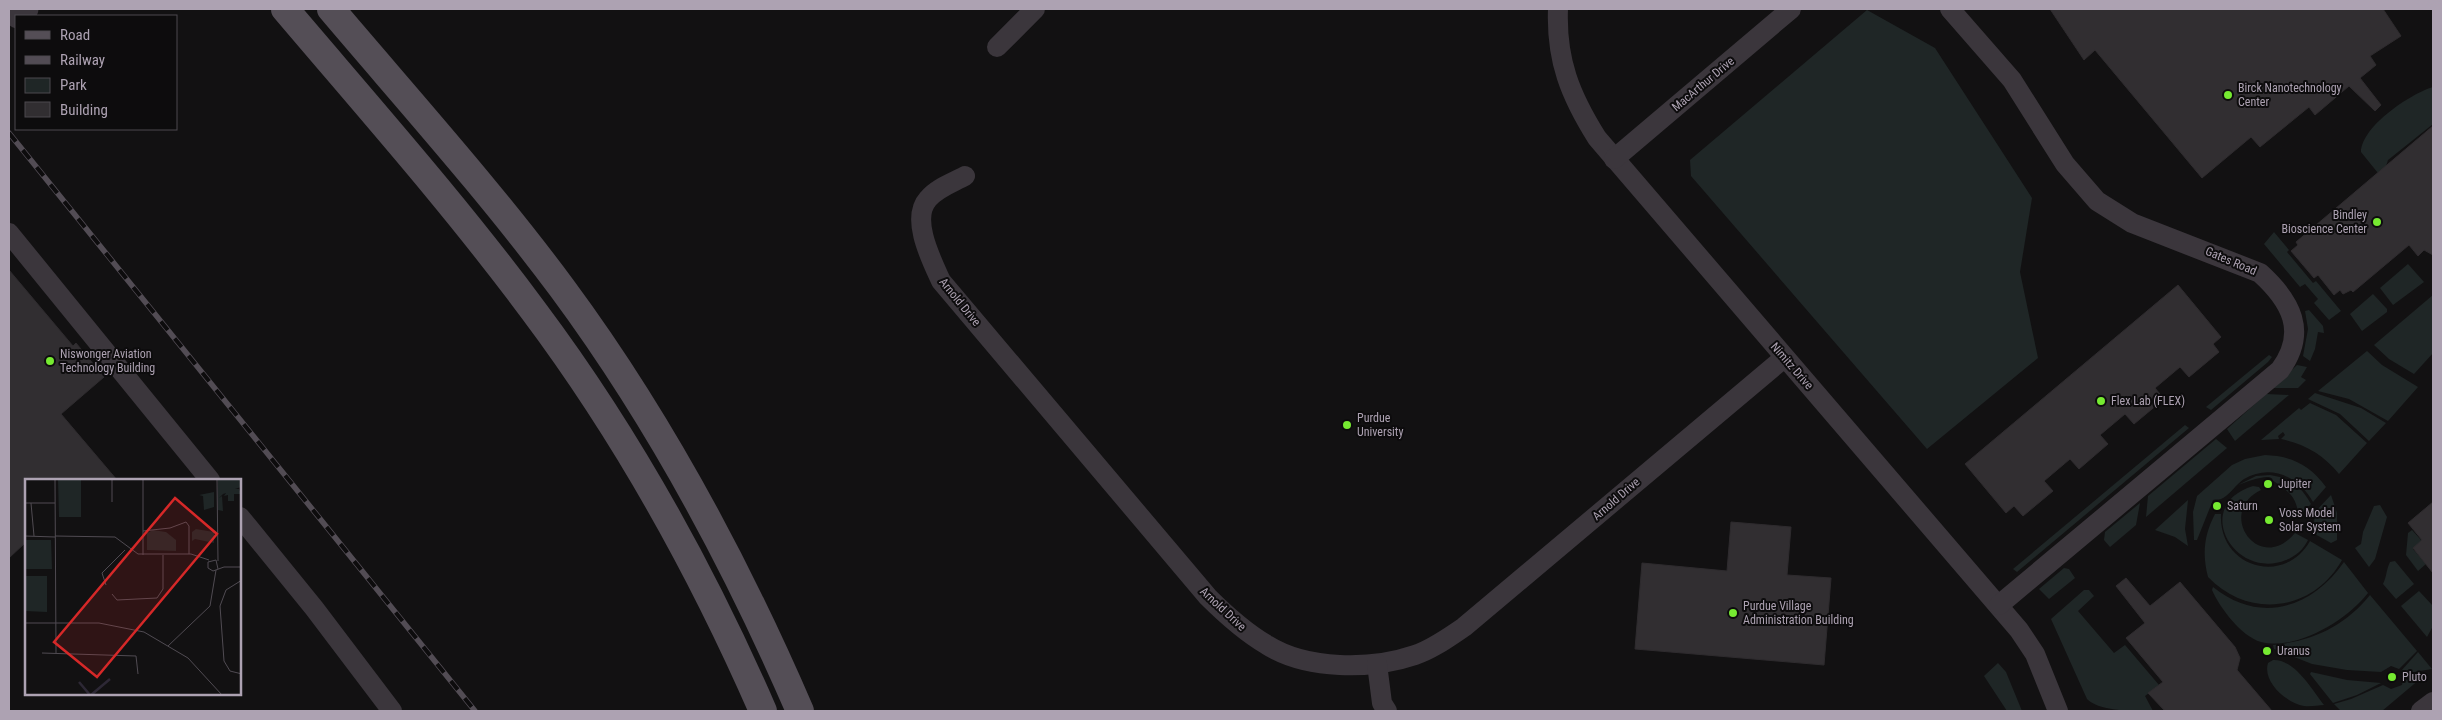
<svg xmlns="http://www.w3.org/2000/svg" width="2442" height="720" font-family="'Roboto Condensed',sans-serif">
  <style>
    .green { fill: #1f2626 }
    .building { fill: #312e31; stroke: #2e2b2e }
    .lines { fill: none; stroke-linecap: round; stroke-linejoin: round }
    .minor { stroke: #3b363c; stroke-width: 20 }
    .tertiary { stroke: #3b363c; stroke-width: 25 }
    .primary { stroke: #544e56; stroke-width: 28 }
    .rail-casing { stroke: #524c54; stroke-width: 5.5 }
    .rail { stroke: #0d0c0d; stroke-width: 4; stroke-dasharray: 11; stroke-linecap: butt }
    .poi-dot { fill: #76ea31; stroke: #0d0c0d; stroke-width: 2 }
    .labels { text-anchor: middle; stroke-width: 4; stroke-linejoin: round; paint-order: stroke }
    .street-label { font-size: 12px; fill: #ada2b2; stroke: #0d0c0d }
    .poi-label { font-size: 12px; fill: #ada2b2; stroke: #0d0c0d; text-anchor: start }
    .inset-river { fill: none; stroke: #2d2835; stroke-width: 2.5 }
    .inset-road { fill: none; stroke: #504b52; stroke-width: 1 }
    .view { fill: #d62828; fill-opacity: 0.15; stroke: #d62828; stroke-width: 2.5 }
    .inset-edge { fill: none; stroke: #ada2b2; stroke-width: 2.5 }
  </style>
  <rect width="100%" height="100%" fill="#121112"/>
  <!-- green -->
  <g class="green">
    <polygon points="1867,10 1935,48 2032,198 2020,272 2038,358 1927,449 1691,176 1690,160"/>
    <path d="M2433,87V124L2388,160L2382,178L2361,152C2362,126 2410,94 2433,87Z"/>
    <polygon points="2274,232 2289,250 2287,252 2313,283 2316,281 2341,311 2329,320 2314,303 2318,299 2305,284 2300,287 2264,244"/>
    <polygon points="2408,264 2424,282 2393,305 2380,288"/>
    <polygon points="2373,294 2387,309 2387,312 2362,331 2350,314"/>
    <polygon points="2433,295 2433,353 2414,374 2389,359 2374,345"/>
    <polygon points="2309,310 2323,326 2324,333 2318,332 2315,349 2310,361 2303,356 2308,329 2305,311"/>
    <polygon points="2367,351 2382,365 2418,387 2388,421 2349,399 2318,391"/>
    <polygon points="2269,355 2272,357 2268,362 2211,410 2206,407"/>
    <polygon points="2297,365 2307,367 2301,377 2306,380 2298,388 2273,388"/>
    <polygon points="2315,393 2361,408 2386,423 2369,441 2340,414 2308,399"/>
    <polygon points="2266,394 2289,395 2235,441 2227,429"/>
    <path d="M2310,403L2336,415L2367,443L2339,474C2324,455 2305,444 2281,439L2285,435L2283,432L2278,436L2279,439L2261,440L2299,408L2301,410Z"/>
    <polygon points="2185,425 2189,428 2017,572 2013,569"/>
    <polygon points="2216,439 2227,448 2146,517 2148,496"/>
    <path d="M2265,455C2292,456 2310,465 2326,487L2313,502C2299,477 2271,463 2244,479C2237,483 2229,496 2221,499C2218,500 2216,499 2213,500L2197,540H2194L2193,512L2197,496L2232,465L2245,459Z"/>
    <path d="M2270,475C2290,478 2301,486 2311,504L2299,517C2296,496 2290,493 2275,482C2270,479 2275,479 2269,477C2262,476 2245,482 2238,485L2256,476Z"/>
    <path d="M2253,486L2259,487L2261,490C2215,512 2259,576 2295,533L2308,540C2303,550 2296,556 2286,560C2234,581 2191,505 2253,486Z"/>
    <polygon points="2331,495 2337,513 2337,540 2331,543 2313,533 2315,512"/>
    <polygon points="2188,500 2185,529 2188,546 2175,537 2155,530"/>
    <polygon points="2140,503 2136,525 2110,547 2104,540 2105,532"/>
    <polygon points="2380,505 2387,517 2375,559 2369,567 2355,548 2361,544 2363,532 2374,506"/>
    <path d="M2215,514H2221C2218,567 2284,587 2310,541L2342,560C2314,611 2249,620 2208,577C2202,554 2204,535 2215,514Z"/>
    <polygon points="2412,530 2422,541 2413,549 2426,564 2418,571 2406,555 2408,533"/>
    <path d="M2395,561L2414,584L2396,599L2383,584C2387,576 2386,570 2390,562Z"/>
    <path d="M2344,562L2368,593C2347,620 2297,651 2261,642C2241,636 2220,608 2212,590L2213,587C2260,625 2312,608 2344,562Z"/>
    <polygon points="2064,568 2069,569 2075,578 2049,599 2039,589"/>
    <path d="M2084,590H2089L2094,596L2078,611L2114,653L2125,645L2159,685L2145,696L2153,711C2135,711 2100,712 2087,699L2051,619Z"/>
    <polygon points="2419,591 2433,606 2433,626 2427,637 2401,606"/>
    <path d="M2370,595L2417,651L2399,669L2391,666L2381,672L2347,670L2312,664L2274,649L2273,645C2313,641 2345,626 2370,595Z"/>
    <polygon points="2418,652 2432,669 2402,674 2401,671"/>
    <path d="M2273,660C2295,659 2312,690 2324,705C2318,705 2311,707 2304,706C2287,703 2262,682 2268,663Z"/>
    <polygon points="1998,663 2006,672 2022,711 2007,711 1984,676"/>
    <polygon points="2311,672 2347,680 2381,683 2357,695 2333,703 2310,674"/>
    <polygon points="2420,679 2382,711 2341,711 2334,704 2351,699 2383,685 2391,689 2402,685 2403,680"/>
  </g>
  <!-- building -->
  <g class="building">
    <polygon points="2050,9 2383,9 2401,36 2370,56 2376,65 2360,78 2381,105 2375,111 2349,86 2315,115 2309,107 2260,147 2251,137 2202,178 2095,50 2084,60"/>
    <polygon points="2433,126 2433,255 2424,250 2418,256 2409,245 2353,292 2351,290 2343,294 2340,290 2334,295 2318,275 2314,278 2291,251 2298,245 2296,242"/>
    <polygon points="9,270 73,346 76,343 104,377 61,414 117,480 26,480 26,542 9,558"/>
    <polygon points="2178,285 2221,337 2213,344 2219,352 2189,377 2180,367 2155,388 2164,399 2134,424 2125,414 2100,435 2108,444 2079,469 2070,459 2044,481 2053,491 2023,516 2014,506 2006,513 1965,464"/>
    <polygon points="2433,502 2433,573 2413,548 2422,540 2408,523"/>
    <polygon points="1731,522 1791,527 1787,575 1831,578 1824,665 1635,649 1642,563 1727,571"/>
    <polygon points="2126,578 2150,606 2180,582 2235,647 2240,658 2237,670 2272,711 2165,711 2148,693 2163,682 2126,638 2145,623 2116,586"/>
  </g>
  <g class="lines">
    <!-- minor -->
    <g class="minor">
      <path d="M1558,9C1556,60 1570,95 1597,138L2019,630L2035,654L2058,711"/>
      <path d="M1950,9L2012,80L2065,164L2097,201L2132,223L2260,273C2291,301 2308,332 2280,370L1999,605"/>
      <polyline points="997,47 1035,9"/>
      <polyline points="1614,159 1791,9"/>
      <path d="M965,176C952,183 937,188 928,199C910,219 932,261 941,281L1208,597C1226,615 1245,632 1267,645C1307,670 1371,670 1415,655C1433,649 1449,637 1464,627L1784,358"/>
      <polyline points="9,233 210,480"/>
      <polyline points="240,517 314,608 392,711"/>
      <polyline points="1377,664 1382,703 1387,711"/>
      <polyline points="2421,711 2433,702"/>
    </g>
    <!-- tertiary -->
    <polyline class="tertiary" points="18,16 26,9"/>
    <!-- primary -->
    <g class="primary">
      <path d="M285,9C369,108 456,206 533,310C626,434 701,569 763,711"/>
      <path d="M331,9C409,101 490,191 562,288C659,419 736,563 800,711"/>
    </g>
    <defs>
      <polyline id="rail" points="9,133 475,711"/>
    </defs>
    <!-- rail casing -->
    <use href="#rail" class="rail-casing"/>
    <!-- rail -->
    <use href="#rail" class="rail"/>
  </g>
  <!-- markers -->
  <g class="poi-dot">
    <circle cx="2228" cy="95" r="5"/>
    <circle cx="2377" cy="222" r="5"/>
    <circle cx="50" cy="361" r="5"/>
    <circle cx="2101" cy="401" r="5"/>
    <circle cx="1347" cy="425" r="5"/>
    <circle cx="2268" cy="484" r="5"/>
    <circle cx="2217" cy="506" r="5"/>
    <circle cx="2269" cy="520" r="5"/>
    <circle cx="1733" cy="613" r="5"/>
    <circle cx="2267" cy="651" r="5"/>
    <circle cx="2392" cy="677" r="5"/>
  </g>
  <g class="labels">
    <!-- street labels -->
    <g class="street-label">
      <text transform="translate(1703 84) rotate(-40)" y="4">MacArthur Drive</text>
      <text transform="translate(2231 261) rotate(23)" y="4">Gates Road</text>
      <text transform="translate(960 302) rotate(51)" y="4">Arnold Drive</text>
      <text transform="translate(1792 366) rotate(49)" y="4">Nimitz Drive</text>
      <text transform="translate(1616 499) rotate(-41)" y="4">Arnold Drive</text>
      <text transform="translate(1223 609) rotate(43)" y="4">Arnold Drive</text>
    </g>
    <!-- poi labels -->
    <g class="poi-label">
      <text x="2238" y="92">Birck Nanotechnology<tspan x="2238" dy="14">Center</tspan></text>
      <text x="2367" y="219" text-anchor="end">Bindley<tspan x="2367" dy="14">Bioscience Center</tspan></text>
      <text x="60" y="358">Niswonger Aviation<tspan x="60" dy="14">Technology Building</tspan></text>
      <text x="2111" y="405">Flex Lab (FLEX)</text>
      <text x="1357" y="422">Purdue<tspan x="1357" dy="14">University</tspan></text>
      <text x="2278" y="488">Jupiter</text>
      <text x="2227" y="510">Saturn</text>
      <text x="2279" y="517">Voss Model<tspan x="2279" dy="14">Solar System</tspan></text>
      <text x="1743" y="610">Purdue Village<tspan x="1743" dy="14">Administration Building</tspan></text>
      <text x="2277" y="655">Uranus</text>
      <text x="2402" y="681">Pluto</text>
    </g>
  </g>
  <!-- overview -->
  <g transform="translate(25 479)">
    <rect width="216" height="216" fill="#121112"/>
    <path d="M33,0H56V38H34ZM193,0H216V13V8L210,10H214L216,15H209V22H203V16L199,17L201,14L198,15L194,19L197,17L198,32L193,31ZM189,13V28L179,31L178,17L174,16ZM171,50L189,53V64L170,60L167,62V53ZM128,51L141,53L151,61V72L122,71V54ZM0,61H26L27,90H0ZM0,97H22V133L0,132Z" fill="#1f2626"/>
    <path class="inset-river" d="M54,203L65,216M66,216L85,200"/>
    <path class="inset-road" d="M30,0L31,174M87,0V23M118,0V76M192,0L193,82M0,24H30M6,24L9,57M118,52L145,49L161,43L164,47V75M0,57L30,58M30,57L90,58L113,75H166L184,81M193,90L191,81L183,83V89L188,92L199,88H217M217,101L201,111L195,127L199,182L205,192L217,195M81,106L77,94L100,71M87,115L92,121L132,119L138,110V76M0,144H74L119,153L163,179L197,216M143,167L185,127L191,91M17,174L111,177L113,195"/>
    <path class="view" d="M150,19L192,55L72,198L29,163Z"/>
    <rect width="216" height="216" class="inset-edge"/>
  </g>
  <!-- border -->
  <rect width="2442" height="720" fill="none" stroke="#ada2b2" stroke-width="20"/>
  <!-- legend -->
  <rect x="15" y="15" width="162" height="115" fill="#0d0c0d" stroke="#4d484f"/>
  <rect x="25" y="31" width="25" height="8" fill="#544e56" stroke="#4d484f"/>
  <text x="60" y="40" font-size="15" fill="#ada2b2">Road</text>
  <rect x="25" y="56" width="25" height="8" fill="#524c54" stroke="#4d484f"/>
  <text x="60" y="65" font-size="15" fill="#ada2b2">Railway</text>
  <rect x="25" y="78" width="25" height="15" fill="#1f2626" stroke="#4d484f"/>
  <text x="60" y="90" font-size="15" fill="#ada2b2">Park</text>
  <rect x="25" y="102" width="25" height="15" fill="#312e31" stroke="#4d484f"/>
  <text x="60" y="115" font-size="15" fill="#ada2b2">Building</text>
</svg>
